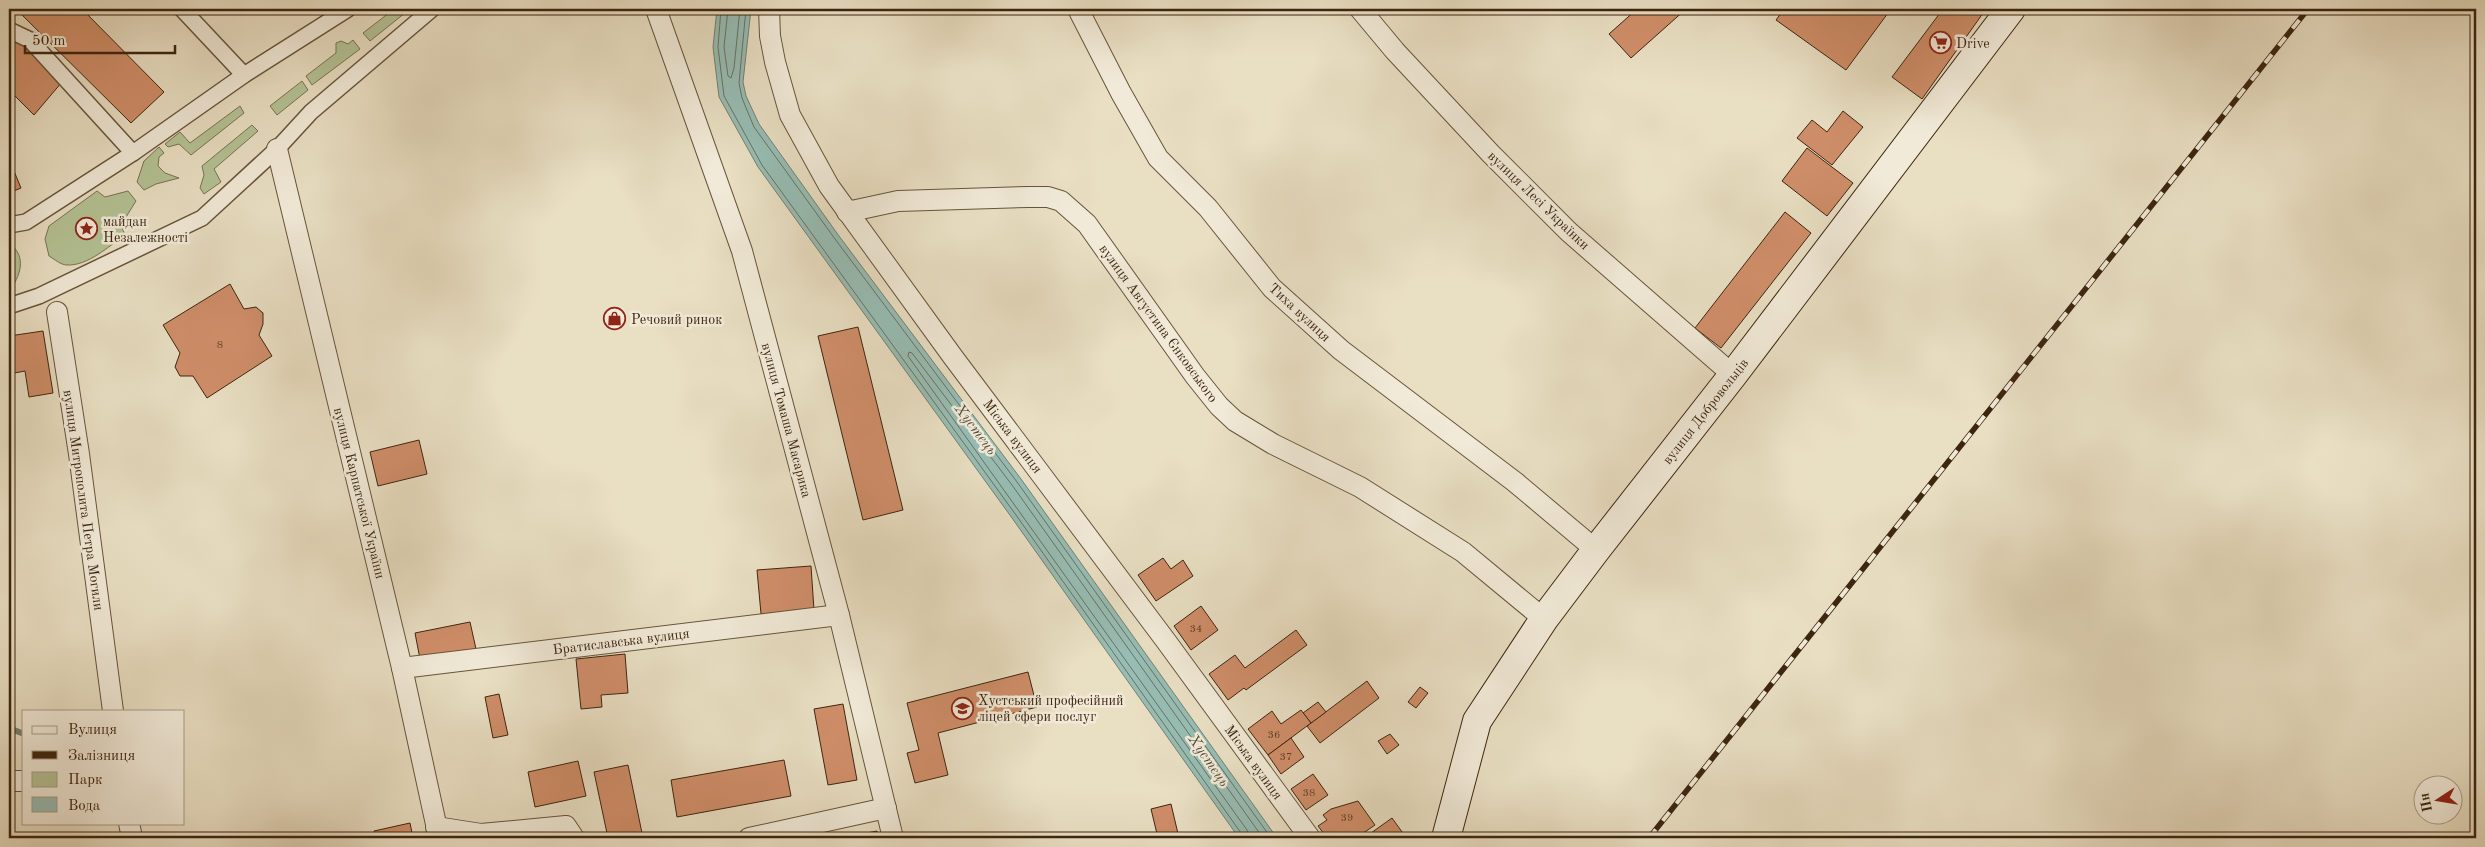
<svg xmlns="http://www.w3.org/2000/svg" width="2485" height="847" font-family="'Old Standard TT',serif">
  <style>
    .green { fill: #b4c295; stroke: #787452 }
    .water { fill: #97bdb4; stroke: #738072 }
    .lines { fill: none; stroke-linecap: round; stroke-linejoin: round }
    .shore { stroke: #6a7162; stroke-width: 1 }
    .stream { stroke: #738072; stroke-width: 6 }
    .building { fill: #cf8e69; stroke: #3d250f }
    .pedestrian-casing { stroke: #68543c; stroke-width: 18 }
    .minor-casing { stroke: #68543c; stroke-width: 22 }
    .secondary-casing { stroke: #3d250f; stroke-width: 30 }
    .pedestrian { stroke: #f1ead8; stroke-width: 15 }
    .minor { stroke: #f1ead8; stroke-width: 20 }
    .secondary { stroke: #f1ead8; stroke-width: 28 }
    .rail-casing { stroke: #3d250f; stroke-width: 5.5 }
    .rail { stroke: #f1ead8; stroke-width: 4; stroke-dasharray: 11; stroke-linecap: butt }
    .labels { text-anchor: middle; stroke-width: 5; stroke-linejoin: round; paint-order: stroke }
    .number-label { font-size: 11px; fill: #623f26 }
    .poi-label { font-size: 14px; fill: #3d250f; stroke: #f1ead8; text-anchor: start }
    .street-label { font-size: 14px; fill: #3d250f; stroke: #f1ead8 }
    .water-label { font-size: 15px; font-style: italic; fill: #544b38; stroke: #f1ead8 }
  </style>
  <rect width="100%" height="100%" fill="#e9dfc3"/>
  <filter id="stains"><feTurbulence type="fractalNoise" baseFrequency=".004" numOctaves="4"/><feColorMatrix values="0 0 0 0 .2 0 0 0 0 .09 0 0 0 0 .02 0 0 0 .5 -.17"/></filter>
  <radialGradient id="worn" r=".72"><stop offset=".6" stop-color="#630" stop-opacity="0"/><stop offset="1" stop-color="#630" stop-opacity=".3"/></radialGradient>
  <!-- green -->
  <g class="green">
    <polygon points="394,9 410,9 370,41 363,33"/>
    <polygon points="353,40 360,49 312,85 306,76 336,53 336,43 341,41 348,44"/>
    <polygon points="302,81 308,90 277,115 270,106"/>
    <polygon points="240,106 244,113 191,155 179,144 168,147 165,144 180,132 190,143"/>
    <polygon points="252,125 258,131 214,169 221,182 204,194 200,188 204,175 202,166"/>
    <polygon points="159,147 164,153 159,157 158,166 165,173 179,178 156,184 144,190 137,182 144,161"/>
    <path d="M97,191L105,197L128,191L136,201L121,225L125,235C109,246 88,266 67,265C61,265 54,259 49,256L45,239L49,226Z"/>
    <path d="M9,243C28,257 20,276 9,292Z"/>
  </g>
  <!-- water -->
  <polygon class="water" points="717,9 751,9 743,82 746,96 759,124 839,236 1021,479 1277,838 1239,838 1012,518 758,167 719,97 713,47"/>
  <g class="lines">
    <!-- shore -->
    <g class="shore">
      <polyline points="721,9 718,47 724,96 762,165 1016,515 1241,833 1242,838"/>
      <polyline points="728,9 724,47 728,76 731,78 734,68 740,9"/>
      <polyline points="746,9 739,83 742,98 754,127 835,239 1017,482 1271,838"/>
      <polyline points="1249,838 1247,830 908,356 909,352 912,353 1012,485 1263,838"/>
    </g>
    <!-- stream -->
    <polyline class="stream" points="9,728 24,734"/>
  </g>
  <!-- building -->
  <g class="building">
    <polygon points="16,9 82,9 164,92 131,123"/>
    <polygon points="1637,9 1686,9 1631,58 1609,34"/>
    <polygon points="1784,9 1891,9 1846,70 1776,20"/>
    <polygon points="1943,9 1986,9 1922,99 1892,77"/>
    <polygon points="9,33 62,82 34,115 9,90"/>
    <polygon points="1843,111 1863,127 1832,165 1797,138 1812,120 1827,132"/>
    <polygon points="1807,148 1853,183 1827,216 1782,181"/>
    <polygon points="9,159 21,188 9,193"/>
    <polygon points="1785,212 1811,233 1721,348 1695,328"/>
    <polygon points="230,284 244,309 256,307 263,313 263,324 259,335 272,356 207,398 193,376 180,376 175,367 180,353 163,325"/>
    <polygon points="858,327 903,510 863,520 818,336"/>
    <polygon points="43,331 53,393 29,397 25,371 9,374 9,336"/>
    <polygon points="419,440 427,474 378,486 370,452"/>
    <polygon points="1163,558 1171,569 1183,560 1193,576 1156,601 1138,575"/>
    <polygon points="811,566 814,610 761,614 757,570"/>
    <polygon points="1201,606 1218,630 1191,650 1174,626"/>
    <polygon points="470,622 476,649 420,659 415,633"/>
    <polygon points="1296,630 1307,645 1246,690 1244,688 1228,700 1209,674 1235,655 1245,668"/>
    <polygon points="625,654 628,693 601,695 602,707 581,709 576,659"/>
    <polygon points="1028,672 1037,707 938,733 948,775 915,783 907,753 919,750 907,703"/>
    <polygon points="1367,681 1379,698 1320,743 1307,726"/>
    <polygon points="1420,687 1428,693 1416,708 1408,702"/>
    <polygon points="499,694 508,735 493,738 485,697"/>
    <polygon points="1318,702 1326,712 1311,723 1303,713"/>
    <polygon points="843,704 857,780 828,785 814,709"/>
    <polygon points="1301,710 1311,723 1268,755 1248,729 1272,711 1281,724"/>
    <polygon points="1390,734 1399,745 1387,754 1378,741"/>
    <polygon points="1291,738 1304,757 1281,774 1268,755"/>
    <polygon points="784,760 791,796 677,817 671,780"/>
    <polygon points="578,761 586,796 535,807 528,772"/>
    <polygon points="628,765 643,838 608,838 594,772"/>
    <polygon points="1313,774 1328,795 1306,810 1291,789"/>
    <polygon points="1358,801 1375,825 1356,838 1327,838 1318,826 1327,820 1323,815 1331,809"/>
    <polygon points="1171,804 1179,838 1158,838 1151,809"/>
    <polygon points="1392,818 1405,836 1402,838 1364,838"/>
    <polygon points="410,823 413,838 375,838 374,831"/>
    <polygon points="877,831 878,838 851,838 850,836"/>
  </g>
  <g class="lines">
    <defs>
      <g id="pedestrian">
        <polyline points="182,9 244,75"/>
        <polyline points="9,30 30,40 133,153"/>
        <polyline points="9,225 26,222 133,153 244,75 348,9"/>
        <polyline points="9,306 39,296 202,218 277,149 311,112 432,9"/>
      </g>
      <g id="minor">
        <polyline points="656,9 742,251 839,615 893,838"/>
        <polyline points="769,9 770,36 775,62 790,115 829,186 953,357 1166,641 1310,838"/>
        <polyline points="1078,9 1121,93 1158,158 1208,208 1272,288 1341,350 1515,482 1596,550"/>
        <polyline points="1360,9 1395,51 1491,154 1569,232 1733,375"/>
        <polyline points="277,149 402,668 439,838"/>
        <polyline points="847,212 898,201 1028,197 1048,197 1061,201 1087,224 1195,376 1219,406 1235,421 1273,444 1360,487 1463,552 1544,619"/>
        <polyline points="57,312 79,454 113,711"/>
        <polyline points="402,668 839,615"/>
        <polyline points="9,781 24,781"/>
        <polyline points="129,823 132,838"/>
        <polyline points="436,827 481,834 566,826 574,838"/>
        <polyline points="749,838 886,808"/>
      </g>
      <polyline id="secondary" points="1446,838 1477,721 1544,619 1596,550 1733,375 2011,9"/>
    </defs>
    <!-- pedestrian casing -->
    <use href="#pedestrian" class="pedestrian-casing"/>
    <!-- minor casing -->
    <use href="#minor" class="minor-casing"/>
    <!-- secondary casing -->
    <use href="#secondary" class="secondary-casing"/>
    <!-- pedestrian -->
    <use href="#pedestrian" class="pedestrian"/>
    <!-- minor -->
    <use href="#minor" class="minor"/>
    <!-- secondary -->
    <use href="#secondary" class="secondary"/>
    <defs>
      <polyline id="rail" points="1649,838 2308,9"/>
    </defs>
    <!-- rail casing -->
    <use href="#rail" class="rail-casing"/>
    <!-- rail -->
    <use href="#rail" class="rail"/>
  </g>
  <!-- icons -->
  <defs>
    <symbol id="supermarket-ring" viewBox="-11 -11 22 22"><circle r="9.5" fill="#f1ead8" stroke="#8f2418" stroke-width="1.5"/><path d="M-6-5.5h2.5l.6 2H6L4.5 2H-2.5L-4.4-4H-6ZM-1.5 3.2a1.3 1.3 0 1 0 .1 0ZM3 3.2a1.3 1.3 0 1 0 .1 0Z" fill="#8f2418"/></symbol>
    <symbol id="sight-ring" viewBox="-11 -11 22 22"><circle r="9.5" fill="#f1ead8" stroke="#8f2418" stroke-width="1.5"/><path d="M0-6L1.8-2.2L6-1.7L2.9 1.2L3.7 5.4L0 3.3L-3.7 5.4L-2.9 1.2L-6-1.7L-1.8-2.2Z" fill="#8f2418"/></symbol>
    <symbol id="shop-ring" viewBox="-11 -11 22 22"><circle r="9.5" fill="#f1ead8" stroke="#8f2418" stroke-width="1.5"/><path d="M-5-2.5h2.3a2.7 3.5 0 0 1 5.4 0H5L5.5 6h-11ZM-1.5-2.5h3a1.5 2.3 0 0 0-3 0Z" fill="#8f2418"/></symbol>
    <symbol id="university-ring" viewBox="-11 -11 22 22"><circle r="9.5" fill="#f1ead8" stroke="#8f2418" stroke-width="1.5"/><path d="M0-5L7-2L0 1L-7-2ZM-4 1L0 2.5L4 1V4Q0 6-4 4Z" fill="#8f2418"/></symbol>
  </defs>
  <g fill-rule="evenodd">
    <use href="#supermarket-ring" x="1928" y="30" width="25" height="25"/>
    <use href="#sight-ring" x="74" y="216" width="25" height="25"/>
    <use href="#shop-ring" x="602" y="306" width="25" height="25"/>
    <use href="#university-ring" x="950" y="696" width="25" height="25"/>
  </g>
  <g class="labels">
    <!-- number labels -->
    <g class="number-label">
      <text x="220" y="348">8</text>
      <text x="1196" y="632">34</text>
      <text x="1274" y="738">36</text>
      <text x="1286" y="760">37</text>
      <text x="1309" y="796">38</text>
      <text x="1347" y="821">39</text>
    </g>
    <!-- poi labels -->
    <g class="poi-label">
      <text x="1956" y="48">Drive</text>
      <text x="103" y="226">майдан<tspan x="103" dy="16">Незалежності</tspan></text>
      <text x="631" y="324">Речовий ринок</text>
      <text x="978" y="705">Хустський професійний<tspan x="978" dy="16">ліцей сфери послуг</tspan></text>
    </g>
    <!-- street labels -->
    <g class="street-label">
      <text transform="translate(1539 200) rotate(44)" y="5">вулиця Лесі Українки</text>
      <text transform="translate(1300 312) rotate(43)" y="5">Тиха вулиця</text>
      <text transform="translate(1159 323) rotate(54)" y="5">вулиця Августина Єнковського</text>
      <text transform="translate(1705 411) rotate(-52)" y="5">вулиця Добровольців</text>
      <text transform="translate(787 420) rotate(75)" y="5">вулиця Томаша Масарика</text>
      <text transform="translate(1013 436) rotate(53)" y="5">Міська вулиця</text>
      <text transform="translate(360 493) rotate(76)" y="5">вулиця Карпатської України</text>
      <text transform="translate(84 500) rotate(82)" y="5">вулиця Митрополита Петра Могили</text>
      <text transform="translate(621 641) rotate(-7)" y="5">Братиславська вулиця</text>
      <text transform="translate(1254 762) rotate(54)" y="5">Міська вулиця</text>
    </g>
    <!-- water labels -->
    <g class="water-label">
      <text transform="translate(976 429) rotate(53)" y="5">Хустець</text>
      <text transform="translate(1209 760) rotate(55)" y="5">Хустець</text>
    </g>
  </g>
  <!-- margin -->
  <rect width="2485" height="847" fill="none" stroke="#e9dfc3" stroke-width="30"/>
  <rect x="10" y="10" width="2465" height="827" fill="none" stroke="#3d250f" stroke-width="2.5"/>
  <rect x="15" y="15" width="2455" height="817" fill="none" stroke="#3d250f"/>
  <!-- legend -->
  <rect x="22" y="710" width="162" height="115" fill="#f1ead8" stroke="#a99b88"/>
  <rect x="32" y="726" width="25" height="8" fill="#f1ead8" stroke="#a99b88"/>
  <text x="68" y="734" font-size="15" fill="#3d250f">Вулиця</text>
  <rect x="32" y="751" width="25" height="8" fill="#3d250f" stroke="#a99b88"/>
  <text x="68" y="760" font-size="15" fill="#3d250f">Залізниця</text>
  <rect x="32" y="772" width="25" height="15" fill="#b4c295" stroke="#a99b88"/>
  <text x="68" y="784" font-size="15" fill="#3d250f">Парк</text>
  <rect x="32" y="797" width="25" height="15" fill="#97bdb4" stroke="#a99b88"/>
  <text x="68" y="810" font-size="15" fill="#3d250f">Вода</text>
  <!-- north arrow -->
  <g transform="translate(2438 800) rotate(258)"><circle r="24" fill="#f1ead8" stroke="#a99b88"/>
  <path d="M0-4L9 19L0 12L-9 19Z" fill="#8f2418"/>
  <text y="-8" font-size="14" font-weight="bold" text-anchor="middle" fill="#3d250f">Пн</text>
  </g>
  <!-- scale -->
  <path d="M25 45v8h150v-8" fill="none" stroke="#3d250f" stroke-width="2.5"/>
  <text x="32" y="45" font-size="15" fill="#3d250f" stroke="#f1ead8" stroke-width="4" paint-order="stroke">50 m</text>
  <rect width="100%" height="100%" filter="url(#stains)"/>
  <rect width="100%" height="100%" fill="url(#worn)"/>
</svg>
